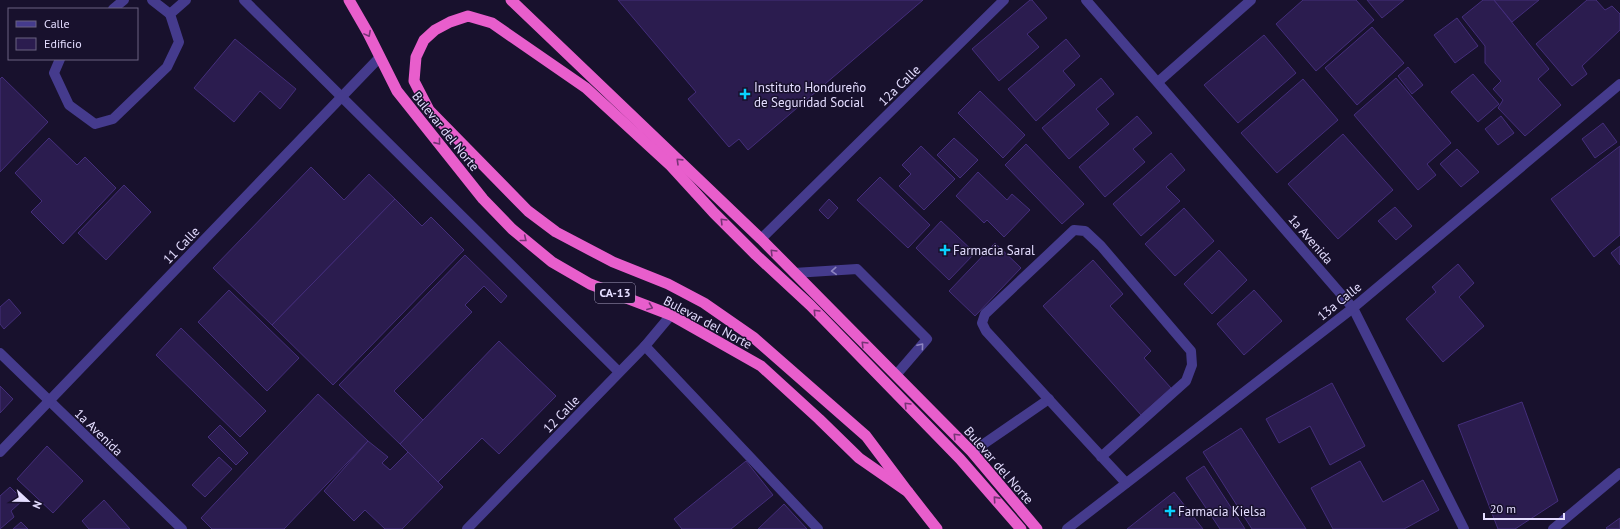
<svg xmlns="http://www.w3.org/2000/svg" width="1620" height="529" font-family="'PT Sans',sans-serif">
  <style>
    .building { fill: #2b1c4f; stroke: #442e7b }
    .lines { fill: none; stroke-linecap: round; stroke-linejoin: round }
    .service { stroke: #453b8d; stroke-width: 10 }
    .minor { stroke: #453b8d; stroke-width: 10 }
    .trunk { stroke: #e85ecc; stroke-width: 11 }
    .oneway { stroke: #763475 }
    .oneway2 { stroke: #8d84c0 }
    .poi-dot { fill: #09d2ff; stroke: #18112d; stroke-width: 1.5 }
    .labels { text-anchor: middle; stroke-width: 3; stroke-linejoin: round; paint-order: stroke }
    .shield { fill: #18112d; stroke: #a7a0c0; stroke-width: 1 }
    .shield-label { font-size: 12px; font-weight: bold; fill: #e4ddff }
    .street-label { font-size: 13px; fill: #e4ddff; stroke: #18112d }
    .poi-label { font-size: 13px; fill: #e4ddff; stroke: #18112d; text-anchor: start }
  </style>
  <rect width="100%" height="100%" fill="#18112d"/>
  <!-- building -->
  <g class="building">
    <polygon points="618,0 923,0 748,150 739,139 729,147 688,99 696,92"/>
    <polygon points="1030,0 1032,0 1047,18 1027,34 1039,47 999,81 972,49"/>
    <polygon points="1303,0 1356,0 1374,20 1316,71 1276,24"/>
    <polygon points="1367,0 1404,0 1382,18"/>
    <polygon points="1483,0 1494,0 1549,69 1538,79 1561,105 1525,136 1498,108 1503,100 1493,89 1501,81 1485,63 1485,46 1462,17"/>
    <polygon points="1494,0 1539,0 1512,22"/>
    <polygon points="1587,0 1596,0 1605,10 1612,6 1620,14 1620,30 1582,66 1587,74 1572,86 1536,44"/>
    <polygon points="1457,18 1478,46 1455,63 1434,35"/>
    <polygon points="1372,27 1404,63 1357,105 1325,68"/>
    <polygon points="1264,35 1296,73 1238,123 1204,85"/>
    <polygon points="235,39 296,89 280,109 260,91 234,122 194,88"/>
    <polygon points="1066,39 1080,56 1063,71 1075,85 1036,121 1008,89"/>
    <polygon points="1408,67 1423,85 1412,94 1398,76"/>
    <polygon points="1473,74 1499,104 1478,122 1451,92"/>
    <polygon points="2,77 48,122 0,172 0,79"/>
    <polygon points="1101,78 1114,94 1096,109 1109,124 1069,159 1042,128"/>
    <polygon points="1396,78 1451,143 1427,164 1436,175 1418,190 1354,115"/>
    <polygon points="1303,79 1338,120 1277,173 1241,133"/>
    <polygon points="980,91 1025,135 1003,158 958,113"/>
    <polygon points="1137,116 1152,133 1133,149 1145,162 1105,197 1079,167"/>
    <polygon points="1501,116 1514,133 1498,145 1485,129"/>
    <polygon points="1603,123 1617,142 1595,158 1582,139"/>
    <polygon points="1343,134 1393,190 1338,239 1288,184"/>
    <polygon points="49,138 77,165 85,157 116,188 63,244 31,212 42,201 15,173"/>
    <polygon points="954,138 978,160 960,178 937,155"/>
    <polygon points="1026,144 1084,204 1062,224 1005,165"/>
    <polygon points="921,146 955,179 924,210 899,186 911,174 902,165"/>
    <polygon points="1620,146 1620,235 1594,257 1551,199"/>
    <polygon points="1457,149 1479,172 1461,187 1440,164"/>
    <polygon points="1171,153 1185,170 1166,187 1180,201 1141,236 1113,204"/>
    <polygon points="311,167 344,200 369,174 395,199 272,325 213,268"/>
    <polygon points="978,172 1007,200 1012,194 1030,210 1004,237 987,220 984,223 956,196"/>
    <polygon points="880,177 930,225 908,248 857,200"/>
    <polygon points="124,185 151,212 106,260 78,233"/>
    <polygon points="395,199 422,226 431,217 464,250 333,385 272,325"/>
    <polygon points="829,199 838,208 828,219 819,210"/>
    <polygon points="1395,207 1412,226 1396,240 1378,221"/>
    <polygon points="1184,208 1214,241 1175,276 1145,244"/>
    <polygon points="941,221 975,253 949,280 916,248"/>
    <polygon points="995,243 1021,268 975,316 949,291"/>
    <polygon points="1620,246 1620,265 1611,253"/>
    <polygon points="1219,250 1247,280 1212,314 1184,284"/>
    <polygon points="465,255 507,296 501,303 484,286 465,305 472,312 394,391 423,420 400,444 339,385"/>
    <polygon points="1093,260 1123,294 1110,306 1151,351 1144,358 1171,388 1141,415 1043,306"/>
    <polygon points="1458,264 1474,283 1459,297 1484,326 1443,362 1406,319 1436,292 1432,287"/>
    <polygon points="229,290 299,358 267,391 198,322"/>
    <polygon points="1254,290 1282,321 1244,355 1217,324"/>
    <polygon points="9,299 21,313 4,329 0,324 0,307"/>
    <polygon points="181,328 266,411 240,437 156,355"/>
    <polygon points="499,341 556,396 499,454 482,438 438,482 400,444"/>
    <polygon points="1332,383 1365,446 1330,465 1310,426 1279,443 1266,419"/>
    <polygon points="0,386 13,399 0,413"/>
    <polygon points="318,394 368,441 284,529 212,529 201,518"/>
    <polygon points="1522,402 1558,501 1515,529 1498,529 1458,425"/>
    <polygon points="220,425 248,453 236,465 208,437"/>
    <polygon points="1241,428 1306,529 1252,529 1203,452"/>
    <polygon points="368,441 388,457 382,463 390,470 408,452 443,487 402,529 385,529 365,510 354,521 324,491"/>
    <polygon points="47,446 83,481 53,513 17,479"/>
    <polygon points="219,457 232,469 205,497 192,485"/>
    <polygon points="746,461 773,495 731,529 682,529 674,519"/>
    <polygon points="1360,461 1383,502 1423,480 1439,510 1404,529 1333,529 1311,488"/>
    <polygon points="1204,466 1245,529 1220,529 1186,478"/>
    <polygon points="10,487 23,500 11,511 14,517 0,529 0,496"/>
    <polygon points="1174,492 1203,529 1127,529"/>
    <polygon points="104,500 130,529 89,529 82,521"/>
    <polygon points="784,504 807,529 758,529"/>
    <polygon points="1620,518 1620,529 1607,529 1606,528"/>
    <polygon points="21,522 28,529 13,529"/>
  </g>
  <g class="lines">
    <!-- service -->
    <g class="service">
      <polyline points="152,0 170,14"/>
      <polyline points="244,0 619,372"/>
      <polyline points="113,9 124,0"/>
      <polyline points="60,59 54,73 69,105 95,124 113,119 167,67 179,42 170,14 186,0"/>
      <polyline points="794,273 857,269 927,339 896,375"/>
      <polyline points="645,346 818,529"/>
      <polyline points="972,452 1049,399"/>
      <path d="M1101,457L1186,381L1192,365L1191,351L1101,246L1085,231L1074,230L985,314L982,323L986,331C1033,382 1079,433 1126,483"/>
    </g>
    <!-- minor -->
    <g class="minor">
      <polyline points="1086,0 1353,308 1464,529"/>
      <polyline points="1158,82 1251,0"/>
      <polyline points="761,239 1004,0"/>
      <polyline points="0,353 182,529"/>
      <polyline points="0,452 380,57"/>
      <polyline points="467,529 645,346 671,315"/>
      <polyline points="1067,529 1353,308 1620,84"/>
      <polyline points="1553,529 1620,473"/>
    </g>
    <!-- trunk -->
    <g class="trunk">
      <polyline points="349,0 368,33 397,91 483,199 512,229 552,262 590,284 671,315 761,366 819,419 859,458 908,492 937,529"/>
      <polyline points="511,0 761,239 972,452 1037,529"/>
      <polyline points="908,492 866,436 753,337 704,303 668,284 613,262 556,232 528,211 429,110 414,81 416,57 424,40 435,30 450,22 468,16 492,23 586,88 671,166 714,213 756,255 810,305 960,459 1021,529"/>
    </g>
  </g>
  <!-- one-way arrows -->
  <defs><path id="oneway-chevron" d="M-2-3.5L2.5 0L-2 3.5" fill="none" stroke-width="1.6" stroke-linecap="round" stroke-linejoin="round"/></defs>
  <g class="oneway">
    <use href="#oneway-chevron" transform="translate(368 34) rotate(62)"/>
    <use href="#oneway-chevron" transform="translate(438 142) rotate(51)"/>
    <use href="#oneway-chevron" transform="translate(679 161) rotate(-136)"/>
    <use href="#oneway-chevron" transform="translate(723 221) rotate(-135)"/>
    <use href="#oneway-chevron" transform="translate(524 239) rotate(39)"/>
    <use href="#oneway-chevron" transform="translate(773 252) rotate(-135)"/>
    <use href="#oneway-chevron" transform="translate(650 307) rotate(21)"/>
    <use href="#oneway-chevron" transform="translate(816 312) rotate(-134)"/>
    <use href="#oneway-chevron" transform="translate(864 344) rotate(-135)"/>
    <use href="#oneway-chevron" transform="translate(907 405) rotate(-135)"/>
    <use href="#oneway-chevron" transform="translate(956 436) rotate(-135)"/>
    <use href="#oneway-chevron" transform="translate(996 499) rotate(-132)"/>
  </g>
  <g class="oneway2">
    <use href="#oneway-chevron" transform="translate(834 271) rotate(177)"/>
    <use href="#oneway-chevron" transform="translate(921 346) rotate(-50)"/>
  </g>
  <!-- markers -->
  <g class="poi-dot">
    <path d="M743 88h4v4h4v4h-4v4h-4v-4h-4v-4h4z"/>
    <path d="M943 244h4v4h4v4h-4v4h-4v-4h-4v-4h4z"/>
    <path d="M1168 505h4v4h4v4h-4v4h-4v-4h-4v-4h4z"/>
  </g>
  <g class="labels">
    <!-- shield labels -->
    <rect class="shield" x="595" y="283" width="40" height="20" rx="3"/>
    <g class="shield-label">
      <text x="615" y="297">CA-13</text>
    </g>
    <!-- street labels -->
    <g class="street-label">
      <text transform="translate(899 85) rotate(-44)" y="5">12a Calle</text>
      <text transform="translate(446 131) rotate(51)" y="5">Bulevar del Norte</text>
      <text transform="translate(1311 239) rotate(49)" y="5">1a Avenida</text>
      <text transform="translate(181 245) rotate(-46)" y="5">11 Calle</text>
      <text transform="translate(1339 301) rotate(-39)" y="5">13a Calle</text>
      <text transform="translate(708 322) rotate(28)" y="5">Bulevar del Norte</text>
      <text transform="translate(561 414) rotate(-46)" y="5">12 Calle</text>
      <text transform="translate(99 432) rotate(44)" y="5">1a Avenida</text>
      <text transform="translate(999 465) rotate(49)" y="5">Bulevar del Norte</text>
    </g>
    <!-- poi labels -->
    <g class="poi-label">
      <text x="754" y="92">Instituto Hondureño<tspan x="754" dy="15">de Seguridad Social</tspan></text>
      <text x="953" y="255">Farmacia Saral</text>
      <text x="1178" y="516">Farmacia Kielsa</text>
    </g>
  </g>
  <!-- legend -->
  <rect x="8" y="8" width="130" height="52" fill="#18112d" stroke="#6a6381"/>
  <rect x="16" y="21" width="20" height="6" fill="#453b8d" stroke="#6a6381"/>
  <text x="44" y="28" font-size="12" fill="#e4ddff">Calle</text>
  <rect x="16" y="38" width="20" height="12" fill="#2b1c4f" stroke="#6a6381"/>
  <text x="44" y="48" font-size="12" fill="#e4ddff">Edificio</text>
  <!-- north arrow -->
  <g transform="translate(28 501) rotate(112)" stroke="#18112d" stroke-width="3" paint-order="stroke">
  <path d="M0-3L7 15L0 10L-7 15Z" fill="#e4ddff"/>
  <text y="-6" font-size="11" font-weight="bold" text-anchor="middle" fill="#e4ddff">N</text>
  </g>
  <!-- scale -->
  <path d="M1484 513v6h80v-6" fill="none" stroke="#e4ddff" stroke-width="2"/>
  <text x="1490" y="513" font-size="12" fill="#e4ddff" stroke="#18112d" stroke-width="3" paint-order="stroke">20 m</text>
</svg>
